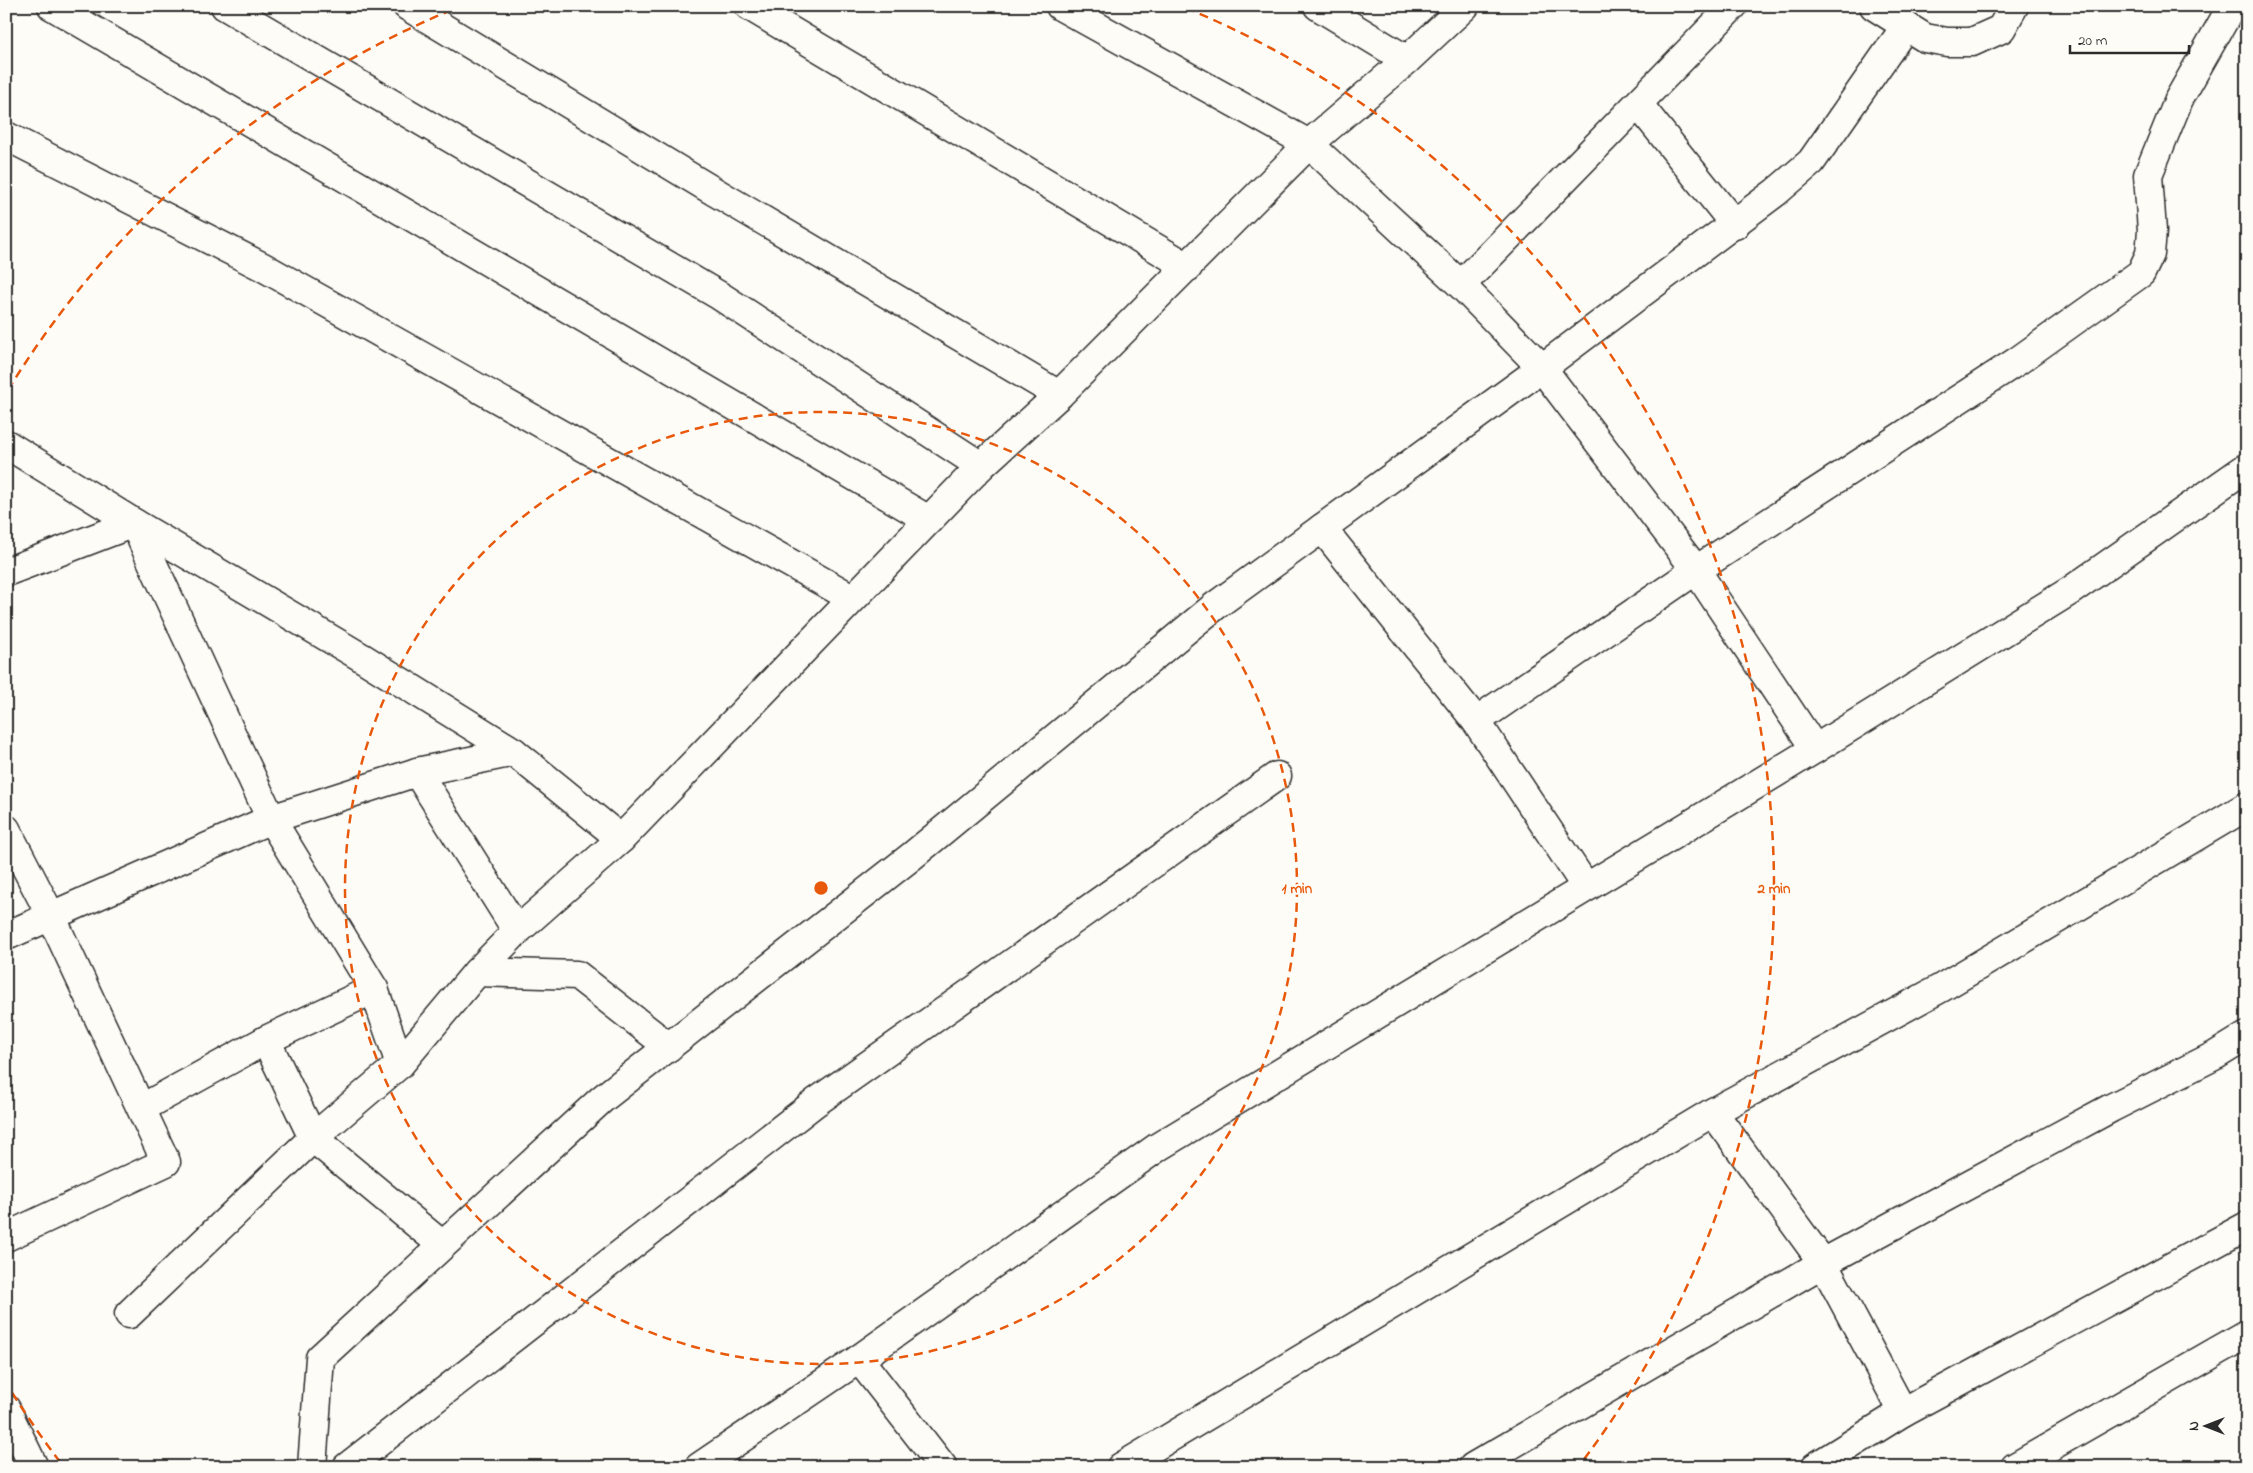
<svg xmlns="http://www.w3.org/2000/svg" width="2253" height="1473" font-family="'Indie Flower',sans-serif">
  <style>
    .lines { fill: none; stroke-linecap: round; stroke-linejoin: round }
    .street-casing { stroke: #2b2b2b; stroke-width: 31 }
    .street { stroke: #fdfcf7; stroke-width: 28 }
    .ring { fill: none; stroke: #e8590c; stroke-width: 2.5; stroke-dasharray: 9 6 }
    .centre { fill: #e8590c; stroke: #fdfcf7; stroke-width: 2.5 }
    .ring-label { font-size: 15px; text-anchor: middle; font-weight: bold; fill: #e8590c; stroke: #fdfcf7; stroke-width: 4; stroke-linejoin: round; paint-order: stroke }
  </style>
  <rect width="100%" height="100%" fill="#fdfcf7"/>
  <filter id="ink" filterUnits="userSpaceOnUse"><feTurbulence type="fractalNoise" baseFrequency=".02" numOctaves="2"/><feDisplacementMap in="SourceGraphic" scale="10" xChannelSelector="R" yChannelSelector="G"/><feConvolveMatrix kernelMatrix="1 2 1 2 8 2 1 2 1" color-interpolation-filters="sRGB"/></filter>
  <g filter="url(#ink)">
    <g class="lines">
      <defs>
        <g id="street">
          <polyline points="52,6 929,520"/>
          <polyline points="225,6 720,296 981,466"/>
          <polyline points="407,6 705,186 1059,395"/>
          <polyline points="749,6 1188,267"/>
          <polyline points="1060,6 1309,144 1461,285 1542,368 1696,570 1815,749"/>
          <polyline points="1318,6 1407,60"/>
          <polyline points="1874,6 1925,38 1947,42 1972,42 2001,29 2014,6"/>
          <polyline points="1639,105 1735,225"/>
          <polyline points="6,136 263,267 852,598"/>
          <polyline points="1461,285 1733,6"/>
          <polyline points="6,444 134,523 361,657 514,752 621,839"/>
          <polyline points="1322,528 1476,721 1586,887"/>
          <polyline points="6,572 134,523 271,819 374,989 400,1064"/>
          <polyline points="1476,721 1696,570 2019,360 2141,273 2150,254 2152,231 2148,175 2179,99 2232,6"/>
          <polyline points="417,772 514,752"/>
          <polyline points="6,829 51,916 166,1162 6,1237"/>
          <polyline points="6,936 271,819 417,772 517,931"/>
          <polyline points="477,972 577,975 669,1047"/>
          <polyline points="266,1040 313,1138 441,1244"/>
          <polyline points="142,1108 266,1040 374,989"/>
          <polyline points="1713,1112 1823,1263 1903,1412"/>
          <polyline points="129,1314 313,1138 400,1064 477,972 517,931 621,839 981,466 1059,395 1309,144 1407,60 1465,6"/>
          <polyline points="859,1359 943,1467"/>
          <polyline points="6,1409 34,1467"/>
          <polyline points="312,1467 320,1358 602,1099 912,856 1215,606 1542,368 1776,192 1811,162 1906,26"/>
          <polyline points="347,1467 816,1102 1277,776"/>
          <polyline points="699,1467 859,1359 1158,1147 1815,749 2070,591 2247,467"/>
          <polyline points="1121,1467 1713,1112 1941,988 2247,806"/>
          <polyline points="1473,1467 1823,1263 2111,1108 2216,1055 2247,1036"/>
          <polyline points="1815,1467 1903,1412 2247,1226"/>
          <polyline points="2015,1467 2247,1334"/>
        </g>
      </defs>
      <!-- street casing -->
      <use href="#street" class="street-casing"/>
      <!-- street -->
      <use href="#street" class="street"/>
    </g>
  </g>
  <!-- distance rings -->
  <g class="ring">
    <circle cx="821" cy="888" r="476"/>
    <path d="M60 1462A953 953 0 0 1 8 1386M8 390A953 953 0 0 1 456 8M1186 8A953 953 0 0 1 1582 1462"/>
  </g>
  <circle cx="821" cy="888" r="8" class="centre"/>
  <g class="ring-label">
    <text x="1297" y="893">1 min</text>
    <text x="1774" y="893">2 min</text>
  </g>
  <!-- margin -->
  <rect width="2253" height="1473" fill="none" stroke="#fdfcf7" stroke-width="25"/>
  <rect x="12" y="12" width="2228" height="1448" fill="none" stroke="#2b2b2b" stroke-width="2" filter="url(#ink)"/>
  <!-- north arrow -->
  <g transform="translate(2206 1426) rotate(270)" stroke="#fdfcf7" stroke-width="4" paint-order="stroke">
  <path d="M0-4L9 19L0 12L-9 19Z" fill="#2b2b2b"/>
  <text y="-8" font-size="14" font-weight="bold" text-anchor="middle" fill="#2b2b2b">N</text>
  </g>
  <!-- scale -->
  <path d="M2070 45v8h119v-8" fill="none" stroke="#2b2b2b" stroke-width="2.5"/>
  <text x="2078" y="45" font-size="15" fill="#2b2b2b" stroke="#fdfcf7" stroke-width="4" paint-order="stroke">20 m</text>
</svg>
